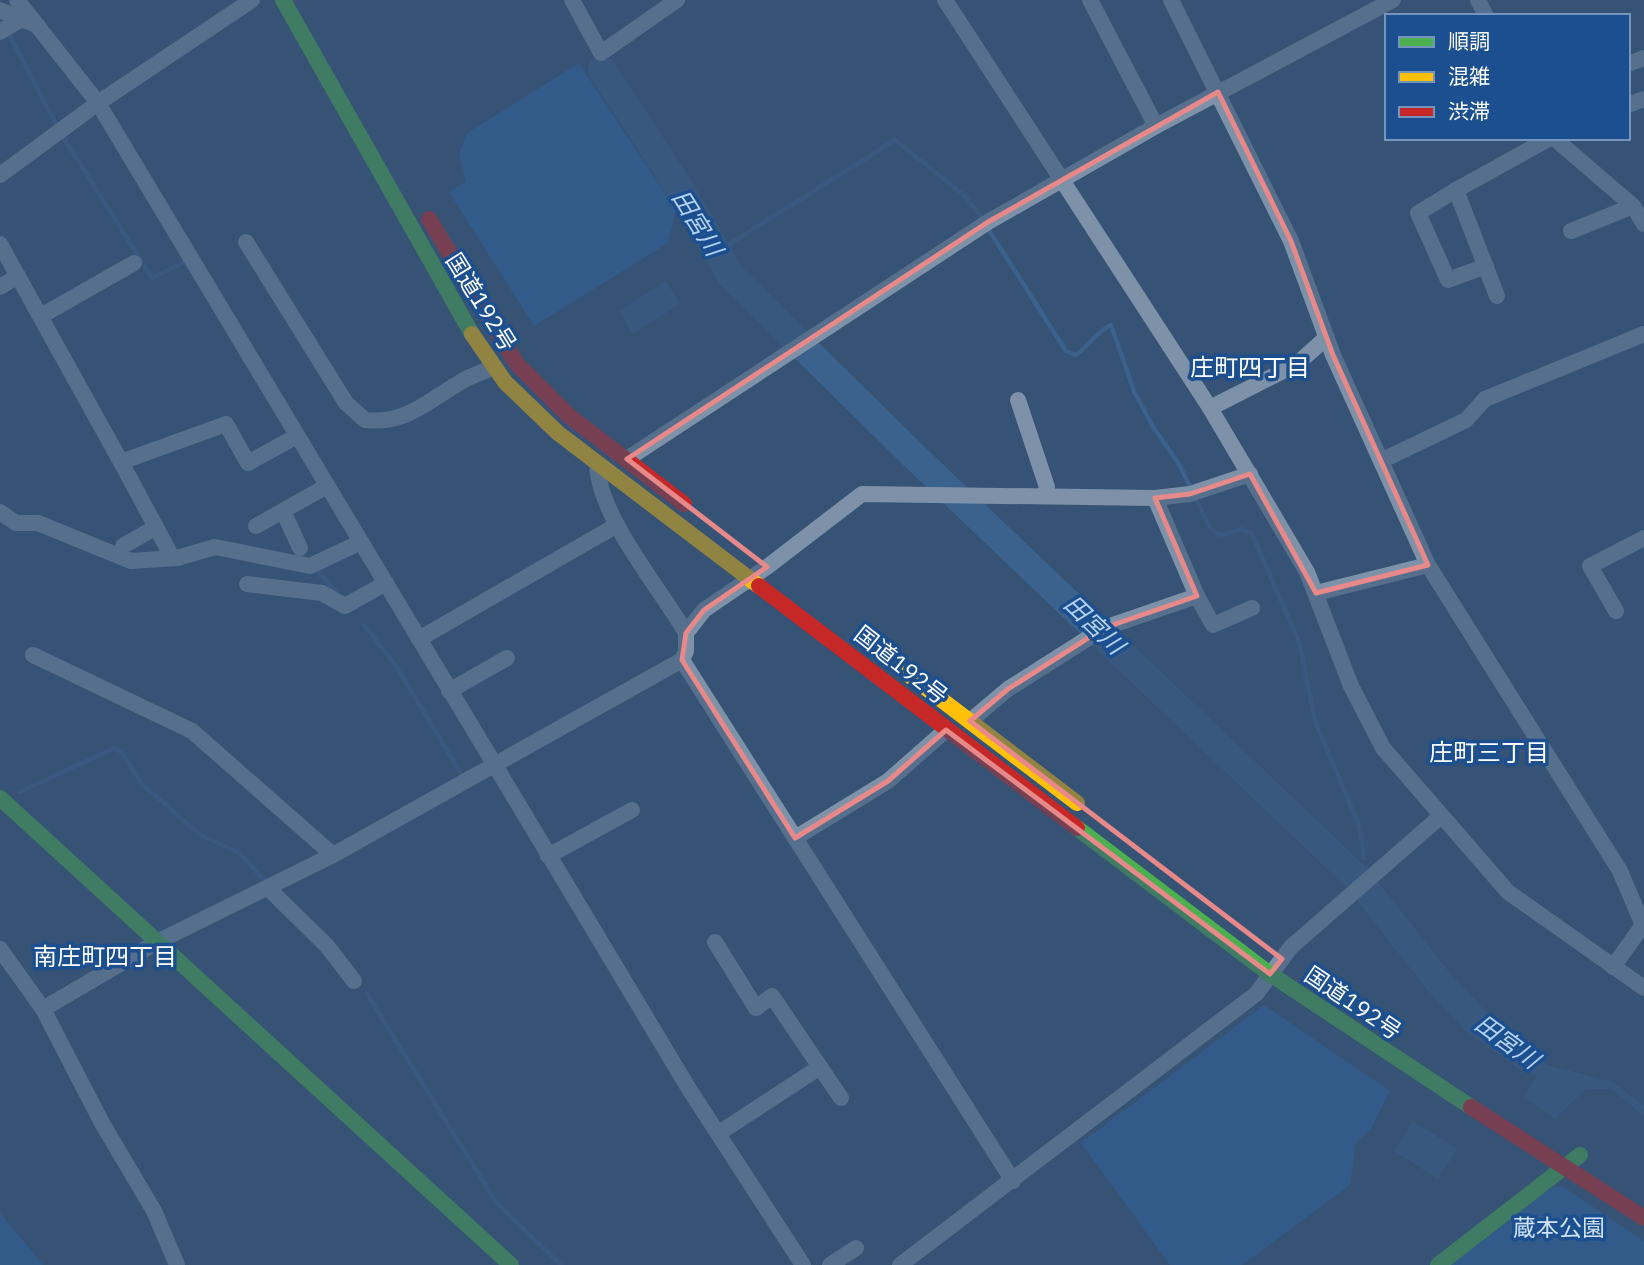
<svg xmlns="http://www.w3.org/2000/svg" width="1644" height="1265" font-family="'IBM Plex Sans','Noto Sans JP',sans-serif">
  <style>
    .green { fill: #2f66a5 }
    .water { fill: #3b618d }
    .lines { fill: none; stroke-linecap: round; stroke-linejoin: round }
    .stream { stroke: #3b618d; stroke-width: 4.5 }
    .river { stroke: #3b618d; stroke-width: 28 }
    .street { stroke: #7d92a8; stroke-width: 16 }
    .fast { stroke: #4caf50; stroke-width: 16 }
    .slow { stroke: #ffc107; stroke-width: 16 }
    .jam { stroke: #c62828; stroke-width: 16 }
    .marked { fill: none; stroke: #e88989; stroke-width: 5; stroke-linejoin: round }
    .labels { text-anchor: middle; stroke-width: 7; stroke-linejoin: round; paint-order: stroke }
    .street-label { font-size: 23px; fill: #fff; stroke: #1b4f8f }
    .park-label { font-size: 23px; fill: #cfe3fa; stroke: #1b4f8f }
    .water-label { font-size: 24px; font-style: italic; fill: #b5d3f5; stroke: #1b4f8f }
    .neighbourhood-label { font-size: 24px; fill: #fff; stroke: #1b4f8f }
  </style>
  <rect width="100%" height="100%" fill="#365274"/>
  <!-- green -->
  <g class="green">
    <polygon points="579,63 676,210 668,243 534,326 449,192 466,181 459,154 467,133"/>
    <polygon points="1264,1005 1390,1091 1371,1128 1356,1143 1350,1185 1242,1265 1170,1265 1081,1143"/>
    <polygon points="1562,1186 1644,1241 1644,1265 1451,1265 1551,1188"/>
    <polygon points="0,1213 43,1265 0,1265"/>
  </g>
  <!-- water -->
  <g class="water">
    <polygon points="666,281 680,304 633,334 619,311"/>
    <polygon points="1502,1028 1547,1065 1613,1082 1644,1106 1644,1116 1612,1089 1586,1089 1555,1119 1524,1097 1536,1077 1492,1039"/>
    <polygon points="1413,1121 1457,1149 1438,1179 1394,1151"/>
  </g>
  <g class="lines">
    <!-- stream -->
    <g class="stream">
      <polyline points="0,17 58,128"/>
      <polyline points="62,135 152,278 187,261"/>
      <path d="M987,227L1066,351L1076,355C1090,345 1096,332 1111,325L1134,391L1153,427L1179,464L1210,528L1220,535L1242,529L1252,534L1299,642L1315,721L1360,828L1364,858"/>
      <polyline points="715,253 895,140 964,195 983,219"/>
      <polyline points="315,568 339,596"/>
      <polyline points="364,625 394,663 460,772"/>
      <polyline points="19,792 115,748 122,753 142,784 199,834 239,853 263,879"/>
      <polyline points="1357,878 1361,870"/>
      <polyline points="367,994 496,1202 561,1265"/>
    </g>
    <!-- river -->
    <polyline class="river" points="602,70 680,189 731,276 913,455 1357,878 1440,983 1474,1019 1526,1056"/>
    <!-- street -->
    <g class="street">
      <polyline points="17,0 98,103 689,1089 803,1265"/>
      <polyline points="572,0 601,53 677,0"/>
      <polyline points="945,0 1210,408 1307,572 1351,686 1383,748 1508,892 1644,988"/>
      <polyline points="1090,0 1156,126"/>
      <polyline points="1171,0 1291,241 1333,355 1428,565 1620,871 1643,925 1613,967"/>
      <polyline points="1478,0 1486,16"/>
      <polyline points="0,10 38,26"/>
      <polyline points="0,32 20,20"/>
      <polyline points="1628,64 1644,58"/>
      <polyline points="1628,105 1644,99"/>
      <polyline points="1554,138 1633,206 1644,224"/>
      <polyline points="0,175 98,103 252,0"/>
      <polyline points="1456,190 1418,213 1448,280 1486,266"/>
      <polyline points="1571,231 1633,206"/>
      <path d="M246,242L346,403L365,420C407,425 430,399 464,380C473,375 484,372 494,367"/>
      <polyline points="0,244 121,462"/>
      <polyline points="0,287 18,276"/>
      <polyline points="1497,296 1456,190 1550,138"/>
      <polyline points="41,316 134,263"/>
      <polyline points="1018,400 1047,487 1044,496"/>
      <polyline points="1210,408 1297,364 1327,337"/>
      <polyline points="627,459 988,222 1156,126 1393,0"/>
      <polyline points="1383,460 1466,420 1485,399 1644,334"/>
      <path d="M597,463C597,514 659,587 686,633"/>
      <polyline points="283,511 300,548"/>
      <polyline points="0,512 16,523 38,523 131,561 177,558 215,547 310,566 361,542"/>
      <polyline points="256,526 327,486"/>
      <polyline points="123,546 156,527"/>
      <polyline points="172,557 121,462 226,424 248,463 297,436"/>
      <polyline points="247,584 322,593 345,606 386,583"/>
      <polyline points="1316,593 1428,565"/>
      <polyline points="1197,596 1213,625 1252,608"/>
      <polyline points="1616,611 1590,566 1644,538"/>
      <polyline points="419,639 617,525"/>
      <polyline points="33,655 192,731 333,855"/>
      <polyline points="682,660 1013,1181"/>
      <polyline points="449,691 507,658"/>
      <polyline points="970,721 1008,689 1104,628 1197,596 1155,498"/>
      <polyline points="795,838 888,781 946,730"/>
      <polyline points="548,856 632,810"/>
      <polyline points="268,888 327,946 354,981"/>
      <polyline points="715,942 756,1008 772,996 841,1098"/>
      <polyline points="0,949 43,1009 102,1123 154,1211 177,1265"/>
      <polyline points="43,1009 157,942 333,855 682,660 686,651 686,633 704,610 767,567 862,494 1155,498 1190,494 1250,474"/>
      <polyline points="719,1133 820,1067"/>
      <polyline points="830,1265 856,1248"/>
      <polyline points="900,1265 1256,994 1291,947 1441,816"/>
    </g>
    <!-- fast -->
    <g class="fast">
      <polyline points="283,0 472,334"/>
      <polyline points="0,798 511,1265"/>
      <polyline points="1077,828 1270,974 1471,1107"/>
      <polyline points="1438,1265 1580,1155"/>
    </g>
    <!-- slow -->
    <g class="slow">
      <polyline points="472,334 505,382 558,433 759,586"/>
      <polyline points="905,672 1077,803"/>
    </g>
    <!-- jam -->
    <g class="jam">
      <polyline points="429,219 517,364 568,415 684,504"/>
      <polyline points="759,586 1077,828"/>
      <polyline points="1471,1107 1644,1218"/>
    </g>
  </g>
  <!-- marked area -->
  <path d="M0 0H1644V1265H0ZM1218,92L1291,241L1333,355L1428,565L1316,593L1250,474L1190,494L1155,498L1197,596L1104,628L1008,689L970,721L1282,959L1270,974L946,730L888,781L795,838L682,660L686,633L704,610L767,567L627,459L988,222Z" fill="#365274" fill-opacity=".55" fill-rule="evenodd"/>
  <path class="marked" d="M1218,92L1291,241L1333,355L1428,565L1316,593L1250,474L1190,494L1155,498L1197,596L1104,628L1008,689L970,721L1282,959L1270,974L946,730L888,781L795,838L682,660L686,633L704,610L767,567L627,459L988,222Z"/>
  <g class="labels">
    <!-- street labels -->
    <g class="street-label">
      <text transform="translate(481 302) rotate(58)" y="8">国道192号</text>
      <text transform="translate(901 665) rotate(38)" y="8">国道192号</text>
      <text transform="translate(1353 1003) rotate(34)" y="8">国道192号</text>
    </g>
    <!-- park labels -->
    <g class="park-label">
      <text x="1559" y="1236">蔵本公園</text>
    </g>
    <!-- water labels -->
    <g class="water-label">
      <text transform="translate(697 223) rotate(58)" y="8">田宮川</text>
      <text transform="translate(1094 625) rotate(44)" y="8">田宮川</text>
      <text transform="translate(1507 1042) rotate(36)" y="8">田宮川</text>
    </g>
    <!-- neighbourhood labels -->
    <g class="neighbourhood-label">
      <text x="1250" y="376">庄町四丁目</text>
      <text x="1489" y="761">庄町三丁目</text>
      <text x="105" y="965">南庄町四丁目</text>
    </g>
  </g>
  <!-- legend -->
  <rect x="1385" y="14" width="245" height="126" fill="#1b4f8f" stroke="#7695bc" stroke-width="2"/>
  <rect x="1399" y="37" width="35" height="10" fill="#4caf50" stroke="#7695bc" stroke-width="2"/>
  <text x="1448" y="49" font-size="21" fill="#ffffff">順調</text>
  <rect x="1399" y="72" width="35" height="10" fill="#ffc107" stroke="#7695bc" stroke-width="2"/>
  <text x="1448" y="84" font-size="21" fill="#ffffff">混雑</text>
  <rect x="1399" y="107" width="35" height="10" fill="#c62828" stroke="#7695bc" stroke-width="2"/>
  <text x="1448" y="119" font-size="21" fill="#ffffff">渋滞</text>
</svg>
